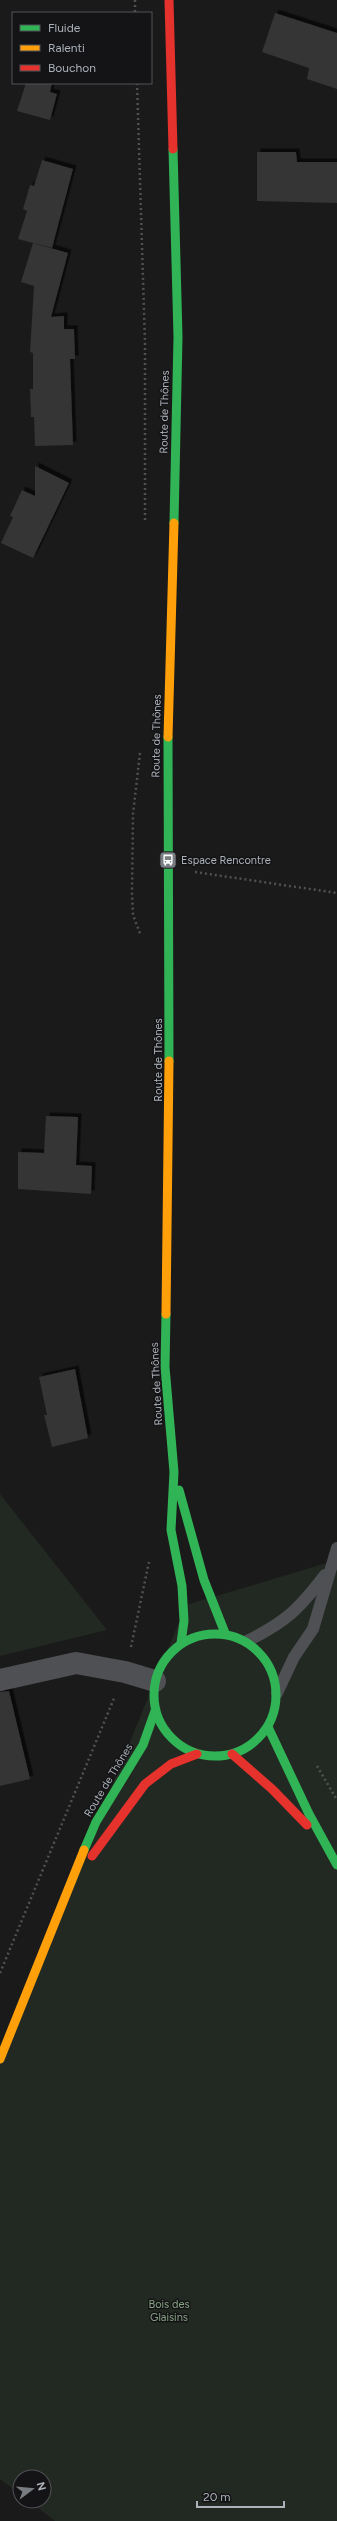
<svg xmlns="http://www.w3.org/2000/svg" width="337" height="2521" font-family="Figtree,sans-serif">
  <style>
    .green { fill: #222922 }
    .building { fill: #343436; filter: url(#shadow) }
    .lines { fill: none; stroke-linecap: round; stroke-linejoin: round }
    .path { stroke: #505154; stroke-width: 2.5; stroke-dasharray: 2 3; stroke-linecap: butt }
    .lane { stroke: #4e5053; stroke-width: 12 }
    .street { stroke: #4e5053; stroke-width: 22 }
    .fast { stroke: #30b455; stroke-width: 9 }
    .slow { stroke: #ff9f0a; stroke-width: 9 }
    .jam { stroke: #e5322d; stroke-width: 9 }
    .labels { text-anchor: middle; stroke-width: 3; stroke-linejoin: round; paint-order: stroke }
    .street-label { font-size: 11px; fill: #acb2ba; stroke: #141416 }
    .poi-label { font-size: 11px; fill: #acb2ba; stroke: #141416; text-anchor: start }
    .park-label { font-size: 11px; fill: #87a385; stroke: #141416 }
  </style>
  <defs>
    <filter id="shadow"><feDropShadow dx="3.5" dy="-3.5" stdDeviation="0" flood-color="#0009"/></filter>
  </defs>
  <rect width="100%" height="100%" fill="#1a1a1a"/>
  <!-- green -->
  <g class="green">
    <polygon points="0,1494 107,1630 0,1656"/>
    <polygon points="337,1560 337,2521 55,2521 29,2501 44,2501 44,2477 20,2477 20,2494 0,2479 0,2059 186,1605"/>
  </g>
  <!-- building -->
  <g class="building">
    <polygon points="275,13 337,33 337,89 307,79 309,68 262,52"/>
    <polygon points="26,83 52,83 50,92 57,94 50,120 17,111"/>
    <polygon points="257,152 296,152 297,162 337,162 337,203 257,201"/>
    <polygon points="42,160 73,169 52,248 18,239 27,211 23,209 30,185 34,186"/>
    <polygon points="33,243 68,253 51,317 64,316 64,329 74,329 75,359 70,359 73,445 35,446 34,417 31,417 30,389 33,389 33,353 30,352 34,286 21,282"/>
    <polygon points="35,466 69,483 33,558 1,543 13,517 10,516 22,490 35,496"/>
    <polygon points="46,1116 78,1117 76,1165 92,1166 91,1194 18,1189 18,1152 44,1153"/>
    <polygon points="75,1369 88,1438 52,1447 44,1415 47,1415 39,1377"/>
    <polygon points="9,1691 30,1779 0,1786 0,1692"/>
  </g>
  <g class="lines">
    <!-- path -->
    <g class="path">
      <polyline points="135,0 135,13"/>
      <polyline points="137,83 145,343 145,522"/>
      <polyline points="140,753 133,814 132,892 133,915 141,936"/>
      <polyline points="195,872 337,893"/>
      <polyline points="131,1647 149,1562"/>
      <polyline points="317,1766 337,1800"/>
      <polyline points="0,1973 115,1696"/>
    </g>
    <!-- lane -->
    <g class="lane">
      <path d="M247,1641C286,1622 299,1609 325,1575"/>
      <polyline points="277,1693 294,1657 313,1629 337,1548"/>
    </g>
    <!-- street -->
    <polyline class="street" points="0,1680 76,1663 125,1672 155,1681"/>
    <!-- fast -->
    <g class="fast">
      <polyline points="173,149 178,337 174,523"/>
      <polyline points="168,737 169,1061"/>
      <polyline points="166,1314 165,1367 174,1472 171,1530 182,1586 184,1621 181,1643"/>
      <polyline points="179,1490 204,1580 225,1633"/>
      <circle cx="215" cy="1695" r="61"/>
      <polyline points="268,1727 309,1814 337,1865"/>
      <polyline points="84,1850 96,1822 143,1745 155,1711"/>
    </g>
    <!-- slow -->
    <g class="slow">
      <polyline points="168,737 174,523"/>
      <polyline points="166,1314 169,1061"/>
      <polyline points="0,2059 84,1850"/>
    </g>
    <!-- jam -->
    <g class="jam">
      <polyline points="169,0 173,149"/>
      <polyline points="232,1754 272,1789 307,1825"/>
      <polyline points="92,1856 145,1784 171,1764 197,1754"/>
    </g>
  </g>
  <!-- icons -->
  <defs>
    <symbol id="bus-square" viewBox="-11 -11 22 22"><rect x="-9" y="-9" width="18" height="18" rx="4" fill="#797d82" stroke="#141416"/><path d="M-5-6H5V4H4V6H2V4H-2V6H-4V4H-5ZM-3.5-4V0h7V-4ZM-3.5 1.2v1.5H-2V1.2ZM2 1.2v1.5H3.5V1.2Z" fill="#fff"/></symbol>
  </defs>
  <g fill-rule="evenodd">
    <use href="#bus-square" x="158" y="850" width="20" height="20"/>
  </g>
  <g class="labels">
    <!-- street labels -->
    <g class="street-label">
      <text transform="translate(164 412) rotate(-89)" y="4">Route de Thônes</text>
      <text transform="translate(156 736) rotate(-89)" y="4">Route de Thônes</text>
      <text transform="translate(158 1060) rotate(-90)" y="4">Route de Thônes</text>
      <text transform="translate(156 1384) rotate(-93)" y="4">Route de Thônes</text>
      <text transform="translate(108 1780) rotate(-59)" y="4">Route de Thônes</text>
    </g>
    <!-- poi labels -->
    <g class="poi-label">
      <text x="181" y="864">Espace Rencontre</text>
    </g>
    <!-- park labels -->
    <g class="park-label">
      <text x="169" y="2308">Bois des<tspan x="169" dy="13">Glaisins</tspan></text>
    </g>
  </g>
  <!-- legend -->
  <rect x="12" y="12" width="140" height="72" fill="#141416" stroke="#515358"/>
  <rect x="20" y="25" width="20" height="6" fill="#30b455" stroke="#515358"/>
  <text x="48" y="32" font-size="12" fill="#acb2ba">Fluide</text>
  <rect x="20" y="45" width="20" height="6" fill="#ff9f0a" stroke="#515358"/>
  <text x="48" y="52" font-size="12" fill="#acb2ba">Ralenti</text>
  <rect x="20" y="65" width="20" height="6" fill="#e5322d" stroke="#515358"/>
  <text x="48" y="72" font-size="12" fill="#acb2ba">Bouchon</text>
  <!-- north arrow -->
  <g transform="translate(32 2489) rotate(74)"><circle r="19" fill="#141416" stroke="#515358"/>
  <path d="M0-3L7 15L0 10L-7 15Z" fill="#797d82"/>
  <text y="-6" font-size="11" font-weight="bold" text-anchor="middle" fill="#acb2ba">N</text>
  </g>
  <!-- scale -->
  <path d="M197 2501v6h87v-6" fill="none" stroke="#acb2ba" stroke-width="2"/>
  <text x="203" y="2501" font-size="12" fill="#acb2ba" stroke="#141416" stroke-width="3" paint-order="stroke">20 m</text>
</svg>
